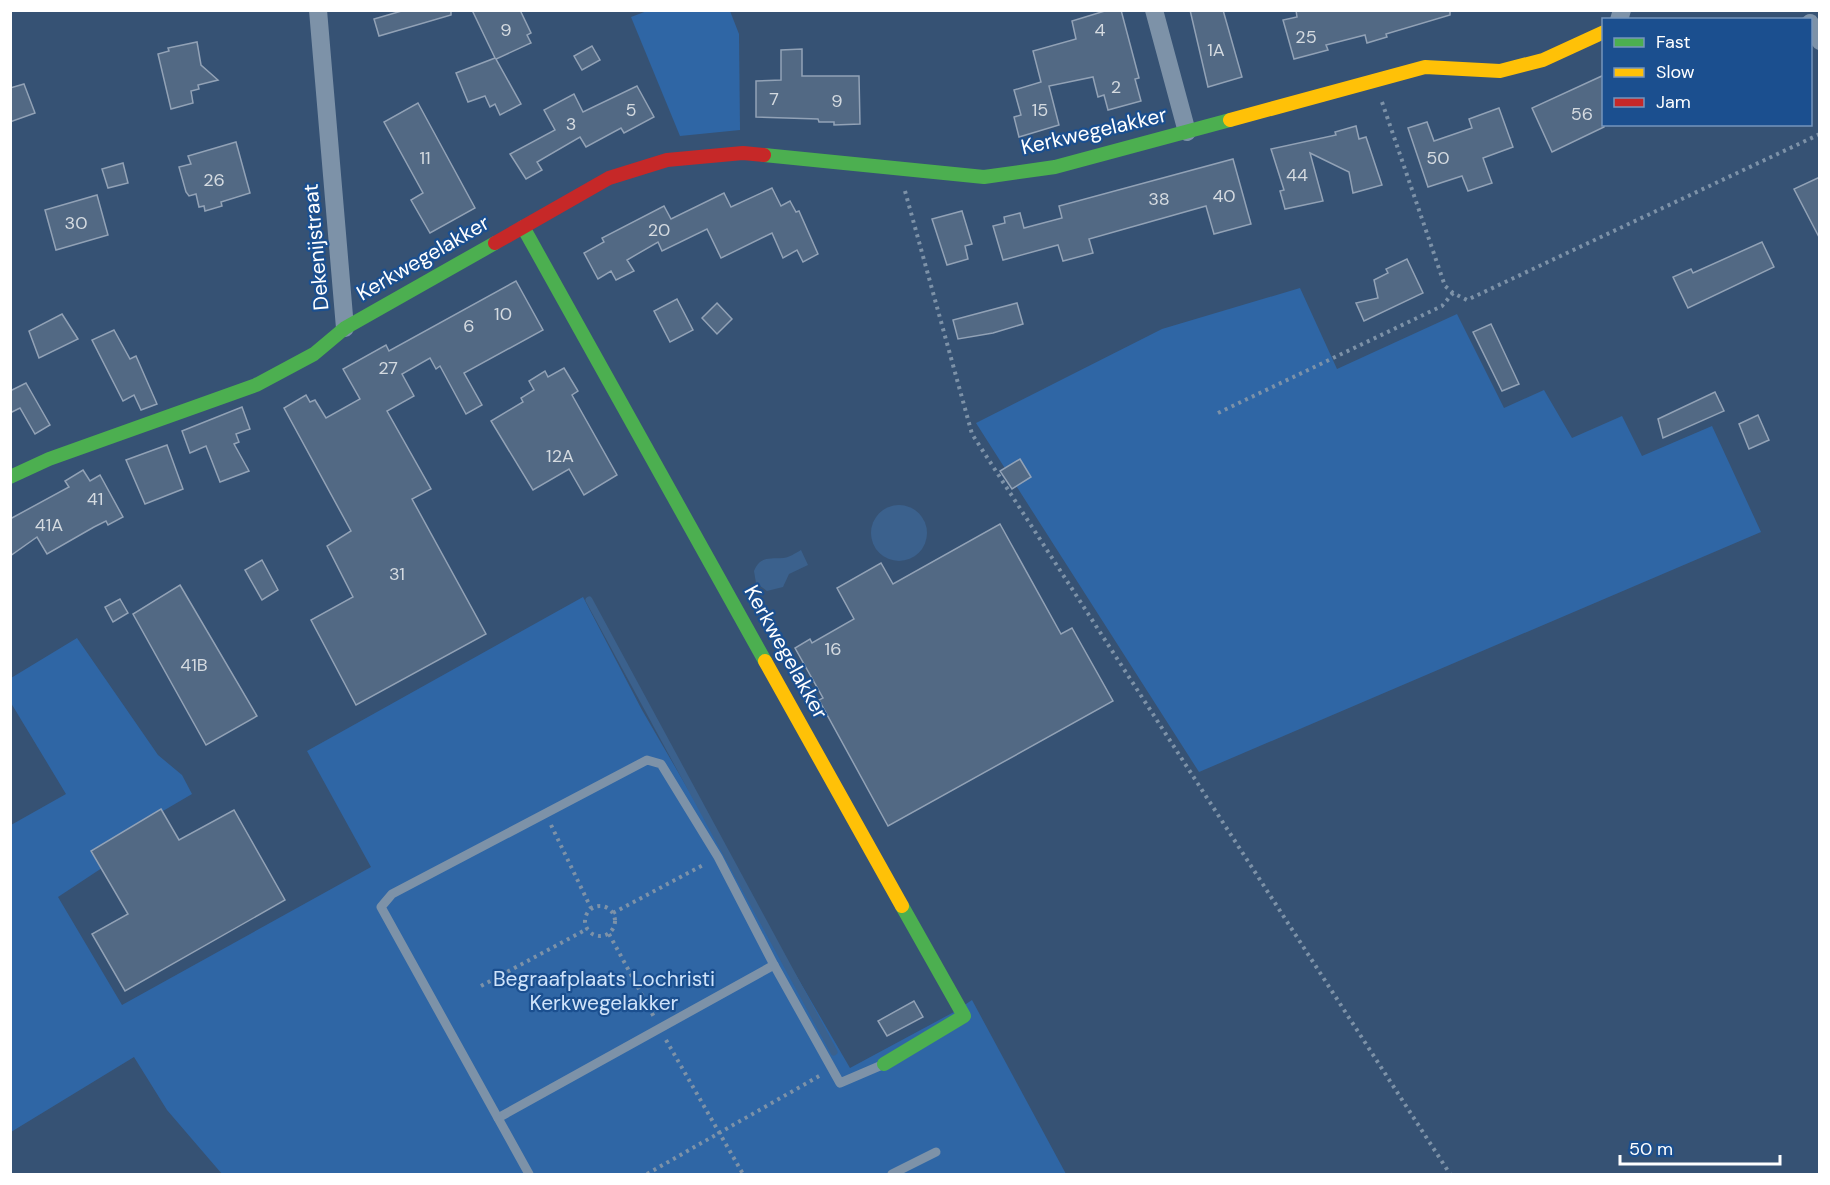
<svg xmlns="http://www.w3.org/2000/svg" width="1830" height="1185" font-family="'DM Sans',sans-serif">
  <style>
    .green { fill: #2f66a5 }
    .water { fill: #3b618d }
    .lines { fill: none; stroke-linecap: round; stroke-linejoin: round }
    .stream { stroke: #3b618d; stroke-width: 7 }
    .building { fill: #526984; stroke: #92a2b6; stroke-width: 1.5 }
    .path { stroke: #7d92a8; stroke-width: 4; stroke-dasharray: 3 4.5; stroke-linecap: butt }
    .lane { stroke: #7d92a8; stroke-width: 9 }
    .street { stroke: #7d92a8; stroke-width: 18 }
    .fast { stroke: #4caf50; stroke-width: 14 }
    .slow { stroke: #ffc107; stroke-width: 14 }
    .jam { stroke: #c62828; stroke-width: 14 }
    .labels { text-anchor: middle; stroke-width: 4.5; stroke-linejoin: round; paint-order: stroke }
    .number-label { font-size: 18px; fill: #d4dae0 }
    .street-label { font-size: 21px; fill: #fff; stroke: #1b4f8f }
    .park-label { font-size: 21px; fill: #cfe3fa; stroke: #1b4f8f }
  </style>
  <rect width="100%" height="100%" fill="#365274"/>
  <!-- green -->
  <g class="green">
    <polygon points="647,11 730,11 739,34 740,130 680,136 631,17"/>
    <polygon points="1300,288 1337,369 1457,314 1504,408 1544,390 1572,438 1622,416 1642,456 1712,426 1761,532 1199,772 976,423 1162,329"/>
    <polygon points="583,597 642,710 850,1068 954,1012 972,1000 1066,1174 222,1174 167,1110 134,1057 11,1132 11,825 66,794 11,703 11,678 77,638 158,755 182,775 192,794 98,849 108,864 58,897 122,1005 371,867 307,751"/>
  </g>
  <!-- water -->
  <g class="water">
    <circle cx="899" cy="533" r="28"/>
    <path d="M801,550L808,565L789,574L783,587L767,591L756,583L754,571C760,556 769,559 783,558C788,558 796,553 801,550Z"/>
  </g>
  <g class="lines">
    <!-- stream -->
    <polyline class="stream" points="589,600 834,1052"/>
  </g>
  <!-- building -->
  <g class="building">
    <polygon points="405,10 451,10 451,15 379,36 374,19"/>
    <polygon points="472,10 520,10 531,33 527,35 531,43 496,59 521,104 500,115 495,104 490,107 485,96 468,102 456,73 495,58"/>
    <polygon points="1108,10 1121,10 1139,78 1135,79 1141,101 1108,110 1104,95 1098,97 1093,77 1049,86 1059,125 1019,137 1014,117 1021,115 1014,90 1041,82 1033,51 1076,39 1072,21"/>
    <polygon points="1190,10 1223,10 1242,77 1208,87"/>
    <polygon points="1296,10 1450,10 1450,15 1386,34 1387,37 1367,43 1365,35 1326,45 1328,50 1294,59 1283,20 1297,17"/>
    <polygon points="197,42 201,65 218,80 198,85 199,89 191,91 193,103 171,109 158,54 169,51 168,48"/>
    <polygon points="592,46 600,60 582,70 574,56"/>
    <polygon points="802,49 802,76 859,76 860,124 834,125 834,122 819,122 818,119 756,117 756,81 781,80 781,50"/>
    <polygon points="1604,75 1604,127 1552,152 1532,108"/>
    <polygon points="24,84 35,113 10,122 10,88"/>
    <polygon points="637,86 654,117 624,133 621,128 586,147 580,137 537,162 542,170 526,179 510,154 555,130 544,110 574,94 583,112"/>
    <polygon points="418,103 475,208 430,233 411,200 423,193 384,122"/>
    <polygon points="1499,108 1513,147 1483,158 1492,183 1468,191 1462,176 1428,187 1408,128 1427,122 1434,141 1472,128 1469,119"/>
    <polygon points="1356,126 1359,139 1366,137 1382,185 1353,193 1349,172 1310,153 1323,201 1285,209 1280,191 1284,190 1271,149 1336,135 1335,132"/>
    <polygon points="236,142 250,193 221,202 222,206 205,211 204,206 199,207 196,194 189,196 186,192 179,167 191,164 188,156"/>
    <polygon points="1233,159 1251,224 1214,234 1206,206 1089,239 1093,253 1063,261 1058,245 1003,260 993,226 1005,223 1004,217 1020,213 1024,228 1062,218 1059,206"/>
    <polygon points="123,163 128,183 108,188 102,169"/>
    <polygon points="1820,177 1820,239 1794,189"/>
    <polygon points="772,188 781,206 790,201 796,212 799,211 818,254 803,262 797,250 783,258 772,233 721,258 707,229 662,251 658,242 627,260 634,271 616,280 611,271 598,279 584,253 604,242 602,238 664,206 671,219 724,193 731,207"/>
    <polygon points="97,195 108,235 56,250 45,210"/>
    <polygon points="962,211 972,244 965,246 968,259 947,265 932,219"/>
    <polygon points="1762,242 1774,267 1688,308 1673,277 1691,269 1693,273"/>
    <polygon points="1407,259 1423,293 1364,321 1356,303 1378,298 1374,280 1388,273 1386,269"/>
    <polygon points="516,281 543,330 464,373 482,405 466,414 440,366 436,369 430,358 402,374 414,396 387,411 431,489 412,499 486,634 356,705 311,620 353,597 327,546 351,531 284,408 306,395 310,402 315,400 326,418 360,399 343,369 386,345 389,351"/>
    <polygon points="677,299 693,330 670,342 654,311"/>
    <polygon points="717,303 732,319 717,334 702,318"/>
    <polygon points="1017,303 1023,324 993,333 958,339 953,320"/>
    <polygon points="62,314 78,339 39,358 29,331"/>
    <polygon points="1491,324 1519,384 1502,391 1473,332"/>
    <polygon points="114,330 130,359 136,356 157,404 141,410 134,395 123,401 92,340"/>
    <polygon points="564,368 578,391 572,395 617,475 584,495 569,469 533,490 491,421 523,402 521,398 534,390 529,381 545,371 548,377"/>
    <polygon points="26,383 50,425 35,434 20,408 10,413 10,391"/>
    <polygon points="1715,392 1724,411 1663,438 1658,419"/>
    <polygon points="242,407 250,429 236,434 239,442 234,444 249,471 220,482 206,446 190,453 182,431"/>
    <polygon points="1758,415 1769,440 1749,449 1739,424"/>
    <polygon points="167,445 183,489 145,504 126,460"/>
    <polygon points="1020,459 1031,477 1012,489 1000,471"/>
    <polygon points="83,470 90,481 100,475 123,517 108,525 106,521 94,527 47,554 37,537 10,556 10,519 69,487 65,481"/>
    <polygon points="1000,524 1061,634 1072,628 1113,701 888,826 819,700 823,698 795,648 810,639 812,643 854,619 837,588 881,563 893,584"/>
    <polygon points="262,560 278,590 262,600 245,570"/>
    <polygon points="180,585 257,716 206,745 133,614"/>
    <polygon points="120,599 128,613 113,622 105,607"/>
    <polygon points="161,809 179,840 234,810 285,900 125,991 92,934 128,914 91,851"/>
    <polygon points="914,1001 923,1017 887,1036 878,1021"/>
  </g>
  <g class="lines">
    <!-- path -->
    <g class="path">
      <polyline points="1382,102 1445,286 1453,293 1467,300 1820,134"/>
      <polyline points="905,191 972,434 1450,1174"/>
      <polyline points="1218,413 1442,306 1453,293"/>
      <polyline points="551,825 591,908"/>
      <circle cx="600" cy="921" r="15"/>
      <polyline points="613,913 705,864"/>
      <polyline points="609,934 654,1017"/>
      <polyline points="481,986 587,929"/>
      <polyline points="666,1040 743,1174"/>
      <polyline points="647,1174 821,1075"/>
    </g>
    <!-- lane -->
    <g class="lane">
      <polyline points="498,1118 774,965"/>
      <polyline points="529,1174 381,907 392,894 647,760 661,764 718,857 774,965 840,1083 882,1065"/>
      <polyline points="892,1174 936,1152"/>
    </g>
    <!-- street -->
    <g class="street">
      <polyline points="318,10 345,328"/>
      <polyline points="1154,10 1187,132"/>
      <polyline points="1619,20 1622,10"/>
      <polyline points="1810,23 1820,41"/>
    </g>
    <!-- fast -->
    <g class="fast">
      <polyline points="764,155 984,177 1055,167 1230,120"/>
      <polyline points="523,227 765,661"/>
      <polyline points="10,477 49,459 256,385 314,354 345,328 495,243"/>
      <polyline points="884,1064 964,1016 902,906"/>
    </g>
    <!-- slow -->
    <g class="slow">
      <polyline points="1230,120 1425,67 1500,71 1543,60 1604,32"/>
      <polyline points="765,661 902,906"/>
    </g>
    <!-- jam -->
    <polyline class="jam" points="495,243 609,178 667,160 743,153 764,155"/>
  </g>
  <g class="labels">
    <!-- number labels -->
    <g class="number-label">
      <text x="506" y="36">9</text>
      <text x="1100" y="36">4</text>
      <text x="1306" y="43">25</text>
      <text x="1216" y="56">1A</text>
      <text x="1116" y="93">2</text>
      <text x="774" y="105">7</text>
      <text x="837" y="107">9</text>
      <text x="631" y="116">5</text>
      <text x="1040" y="116">15</text>
      <text x="1582" y="120">56</text>
      <text x="571" y="130">3</text>
      <text x="425" y="164">11</text>
      <text x="1438" y="164">50</text>
      <text x="1297" y="181">44</text>
      <text x="214" y="186">26</text>
      <text x="1224" y="202">40</text>
      <text x="1159" y="205">38</text>
      <text x="76" y="229">30</text>
      <text x="659" y="236">20</text>
      <text x="503" y="320">10</text>
      <text x="469" y="332">6</text>
      <text x="388" y="374">27</text>
      <text x="560" y="462">12A</text>
      <text x="95" y="505">41</text>
      <text x="49" y="531">41A</text>
      <text x="397" y="580">31</text>
      <text x="833" y="655">16</text>
      <text x="194" y="671">41B</text>
    </g>
    <!-- street labels -->
    <g class="street-label">
      <text transform="translate(1094 131) rotate(-13)" y="7">Kerkwegelakker</text>
      <text transform="translate(316 247) rotate(-95)" y="7">Dekenijstraat</text>
      <text transform="translate(423 258) rotate(-30)" y="7">Kerkwegelakker</text>
      <text transform="translate(786 652) rotate(61)" y="7">Kerkwegelakker</text>
    </g>
    <!-- park labels -->
    <g class="park-label">
      <text x="604" y="986">Begraafplaats Lochristi<tspan x="604" dy="24">Kerkwegelakker</tspan></text>
    </g>
  </g>
  <!-- border -->
  <rect width="1830" height="1185" fill="none" stroke="#ffffff" stroke-width="24"/>
  <!-- legend -->
  <rect x="1602" y="18" width="210" height="108" fill="#1b4f8f" stroke="#7695bc" stroke-width="1.5"/>
  <rect x="1614" y="38" width="30" height="9" fill="#4caf50" stroke="#7695bc" stroke-width="1.5"/>
  <text x="1656" y="48" font-size="18" fill="#ffffff">Fast</text>
  <rect x="1614" y="68" width="30" height="9" fill="#ffc107" stroke="#7695bc" stroke-width="1.5"/>
  <text x="1656" y="78" font-size="18" fill="#ffffff">Slow</text>
  <rect x="1614" y="98" width="30" height="9" fill="#c62828" stroke="#7695bc" stroke-width="1.5"/>
  <text x="1656" y="108" font-size="18" fill="#ffffff">Jam</text>
  <!-- scale -->
  <path d="M1620 1155v9h160v-9" fill="none" stroke="#ffffff" stroke-width="3"/>
  <text x="1629" y="1155" font-size="18" fill="#ffffff" stroke="#1b4f8f" stroke-width="4.5" paint-order="stroke">50 m</text>
</svg>
